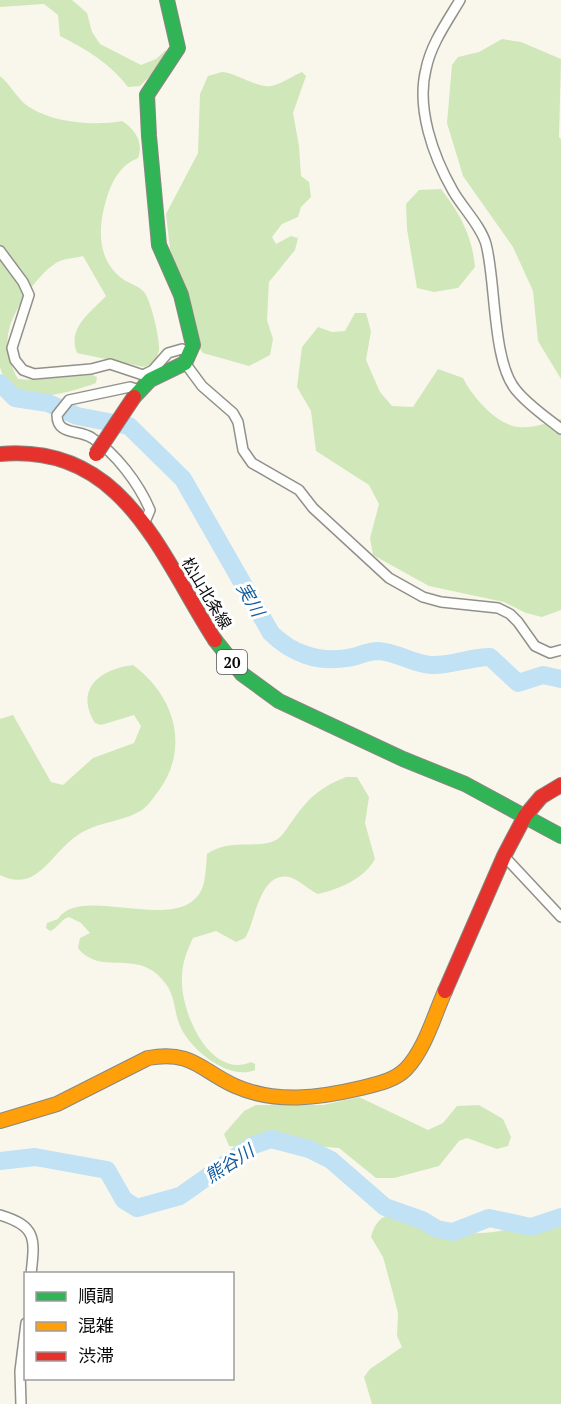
<svg xmlns="http://www.w3.org/2000/svg" width="561" height="1404" font-family="'PT Serif','Noto Sans JP',serif">
<style>
.forest{fill:#d0e7b9}
.lines{fill:none;stroke-linecap:round;stroke-linejoin:round}
.river{stroke:#c1e1f4;stroke-width:18}
.street-casing{stroke:#91908b;stroke-width:12}
.fast-casing{stroke:#888782;stroke-width:16}
.slow-casing{stroke:#888782;stroke-width:16}
.jam-casing{stroke:#888782;stroke-width:16}
.street{stroke:#fefefc;stroke-width:9}
.fast{stroke:#30b455;stroke-width:14}
.slow{stroke:#ff9f0a;stroke-width:14}
.jam{stroke:#e5322d;stroke-width:14}
.jam-bridge-casing{stroke:#888782;stroke-width:16;stroke-linecap:butt}
.jam-bridge{stroke:#e5322d;stroke-width:14}
.labels{text-anchor:middle;dominant-baseline:central;stroke-width:6;stroke-linejoin:round;paint-order:stroke}
.shield{fill:#fff;stroke:#535353;stroke-width:1.5}
.shield-label{font-size:15px;font-weight:bold;fill:#090909}
.street-label{font-size:16px;fill:#090909;stroke:#fff}
.water-label{font-size:18px;font-style:italic;fill:#115a9c;stroke:#fff}
</style>
<rect width="100%" height="100%" fill="#f9f7ec"/>
<g class="forest">
<path d="M0 0H72L87 13 92 32 100 44 141 65 156 59 166 50 168 58 140 86 128 87C111 64 86 49 60 36L58 15 44 4 0 7Z"/>
<path d="M502 39 521 42 561 59 559 137 561 139V379L538 341 533 291 513 247 463 176 447 123 452 65 458 57 479 52Z"/>
<path d="M222 72C237 73 259 89 271 86 282 84 292 76 302 72L306 76 293 113 299 146 301 176 309 182 311 197 301 207 298 217 282 224 272 237 276 244 291 236 298 238 295 250 269 282 267 320 273 339 270 355 249 366 203 353 198 346 170 249 166 214 198 153 200 94 208 76Z"/>
<path d="M0 76C11 85 17 99 29 107 54 123 94 126 122 121 135 129 144 143 138 158 123 164 115 176 109 191 99 220 94 255 120 277 127 283 138 285 144 292 151 300 160 339 159 350 158 354 156 359 154 363L144 367 77 353C67 328 90 313 106 296L83 256C76 258 67 258 60 261 41 269 13 310 9 330 5 345 10 366 18 379L33 380 92 375 97 377 96 383C65 394 12 411 0 367Z"/>
<path d="M441 189C460 214 472 235 475 267L458 288 434 292 417 288 407 229 406 204 419 190Z"/>
<path d="M355 313H366L371 331 366 360 380 392 392 406 413 407 438 369 463 378C472 396 496 425 519 427 531 429 549 422 561 419V610L542 617 526 613 504 602 429 586 373 555 370 538 379 504 369 485 316 451 311 411 297 387 302 347 318 327 332 332 345 331Z"/>
<path d="M133 665C175 696 191 749 157 793 153 798 148 806 142 810 123 822 96 822 78 835 51 852 38 894 0 875V719L13 715 51 782 63 785 93 758 134 743 141 726 134 715 101 725 95 723C74 689 100 669 133 665Z"/>
<path d="M346 777H357L369 797 365 823 375 859C364 879 339 889 318 894 309 890 298 879 289 877 259 871 255 924 245 938L236 942 216 931 193 938C187 951 182 963 182 978 180 1011 210 1080 251 1062L255 1064V1070C230 1081 192 1051 181 1028 174 1014 176 998 166 984 139 946 102 978 78 948L80 938 90 933 81 923 69 917C60 920 58 928 50 931L46 928 47 923 58 919C81 882 185 939 203 886 206 877 206 864 207 854 231 837 263 851 279 838 284 834 289 825 293 820 308 798 321 787 346 777Z"/>
<path d="M359 1097 428 1130 443 1123 457 1106 479 1105 503 1119 511 1137 508 1146 497 1149 467 1138 459 1141 439 1166 394 1178H376L339 1148 261 1142 241 1147 229 1146 224 1134 244 1111 256 1105H323Z"/>
<path d="M561 1213V1404H372L364 1377 370 1369 402 1347 397 1336 398 1313 391 1286 383 1257 371 1237C374 1225 381 1214 395 1214 410 1215 425 1226 439 1229 483 1240 520 1228 561 1213Z"/>
</g>
<g class="lines">
<g class="river">
<path d="M0 383 15 398 48 403 77 416 129 426 183 479 271 633C291 653 318 663 347 658 357 657 367 651 378 651 397 652 413 664 431 665 450 666 471 657 490 657L518 683 543 675 561 679"/>
<path d="M0 1161 35 1157 107 1170 124 1200 137 1208 180 1196 251 1146 271 1139 309 1149 331 1160 385 1207 422 1220 437 1229 453 1232 489 1218 531 1227 561 1217"/>
</g>
<g class="street-casing">
<g id="street">
<path d="M460 0C447 22 431 44 426 69 416 108 433 156 453 191 462 207 481 226 486 244 496 281 492 362 516 390 528 405 546 417 561 429"/>
<path d="M0 251 23 282 29 295 12 348 15 360 23 370 34 374 91 369 110 364 143 375 153 370 168 353 182 349 188 354"/>
<path d="M185 363 202 386 233 413 238 422 243 450 252 463 299 490 313 508 389 578 423 597 441 602 498 608 510 614 518 622 535 646 550 653 561 650"/>
<path d="M139 390 130 387 69 400 57 415C57 436 79 429 92 438 116 453 139 484 150 510L145 522"/>
<path d="M504 856 561 917"/>
<path d="M0 1215C37 1226 35 1239 31 1274"/>
<path d="M21 1404 20 1371 26 1323"/>
</g>
</g>
<g class="fast-casing">
<g id="fast">
<path d="M134 397 150 380 185 363 193 345 181 295 159 245 149 136 147 95 178 48 167 0"/>
<path d="M215 640 242 674 279 701 403 759 465 784 561 836"/>
</g>
</g>
<g class="slow-casing">
<path id="slow" d="M0 1121 57 1104 148 1058C192 1050 200 1070 235 1086 276 1104 319 1098 361 1088 377 1084 394 1081 406 1069 425 1049 434 1016 445 991"/>
</g>
<g class="jam-casing">
<g id="jam">
<path d="M0 454C124 443 160 555 215 640"/>
<path d="M525 816 541 797 561 785"/>
<path d="M445 991 504 856 525 816"/>
</g>
</g>
<use href="#street" class="street"/>
<use href="#fast" class="fast"/>
<use href="#slow" class="slow"/>
<use href="#jam" class="jam"/>
<g class="jam-bridge-casing">
<path id="jam-bridge" d="M96 454 134 397"/>
</g>
<use href="#jam-bridge" class="jam-bridge"/>
</g>
<g class="labels">
<rect class="shield" x="217" y="650" width="30" height="24" rx="4.5"/>
<g class="shield-label">
<text x="232" y="662">20</text>
</g>
<g class="street-label">
<text transform="translate(207 593) rotate(59)">松山北条線</text>
</g>
<g class="water-label">
<text transform="translate(251 599) rotate(60)">実川</text>
<text transform="translate(229 1163) rotate(-33)">熊谷川</text>
</g>
</g>
<rect x="24" y="1272" width="210" height="108" fill="#ffffff" stroke="#9d9d9d" stroke-width="1.5"/>
<rect x="36" y="1292" width="30" height="9" fill="#30b455" stroke="#9d9d9d" stroke-width="1.5"/>
<text x="78" y="1302" font-size="18" fill="#090909">順調</text>
<rect x="36" y="1322" width="30" height="9" fill="#ff9f0a" stroke="#9d9d9d" stroke-width="1.5"/>
<text x="78" y="1332" font-size="18" fill="#090909">混雑</text>
<rect x="36" y="1352" width="30" height="9" fill="#e5322d" stroke="#9d9d9d" stroke-width="1.5"/>
<text x="78" y="1362" font-size="18" fill="#090909">渋滞</text>
</svg>
